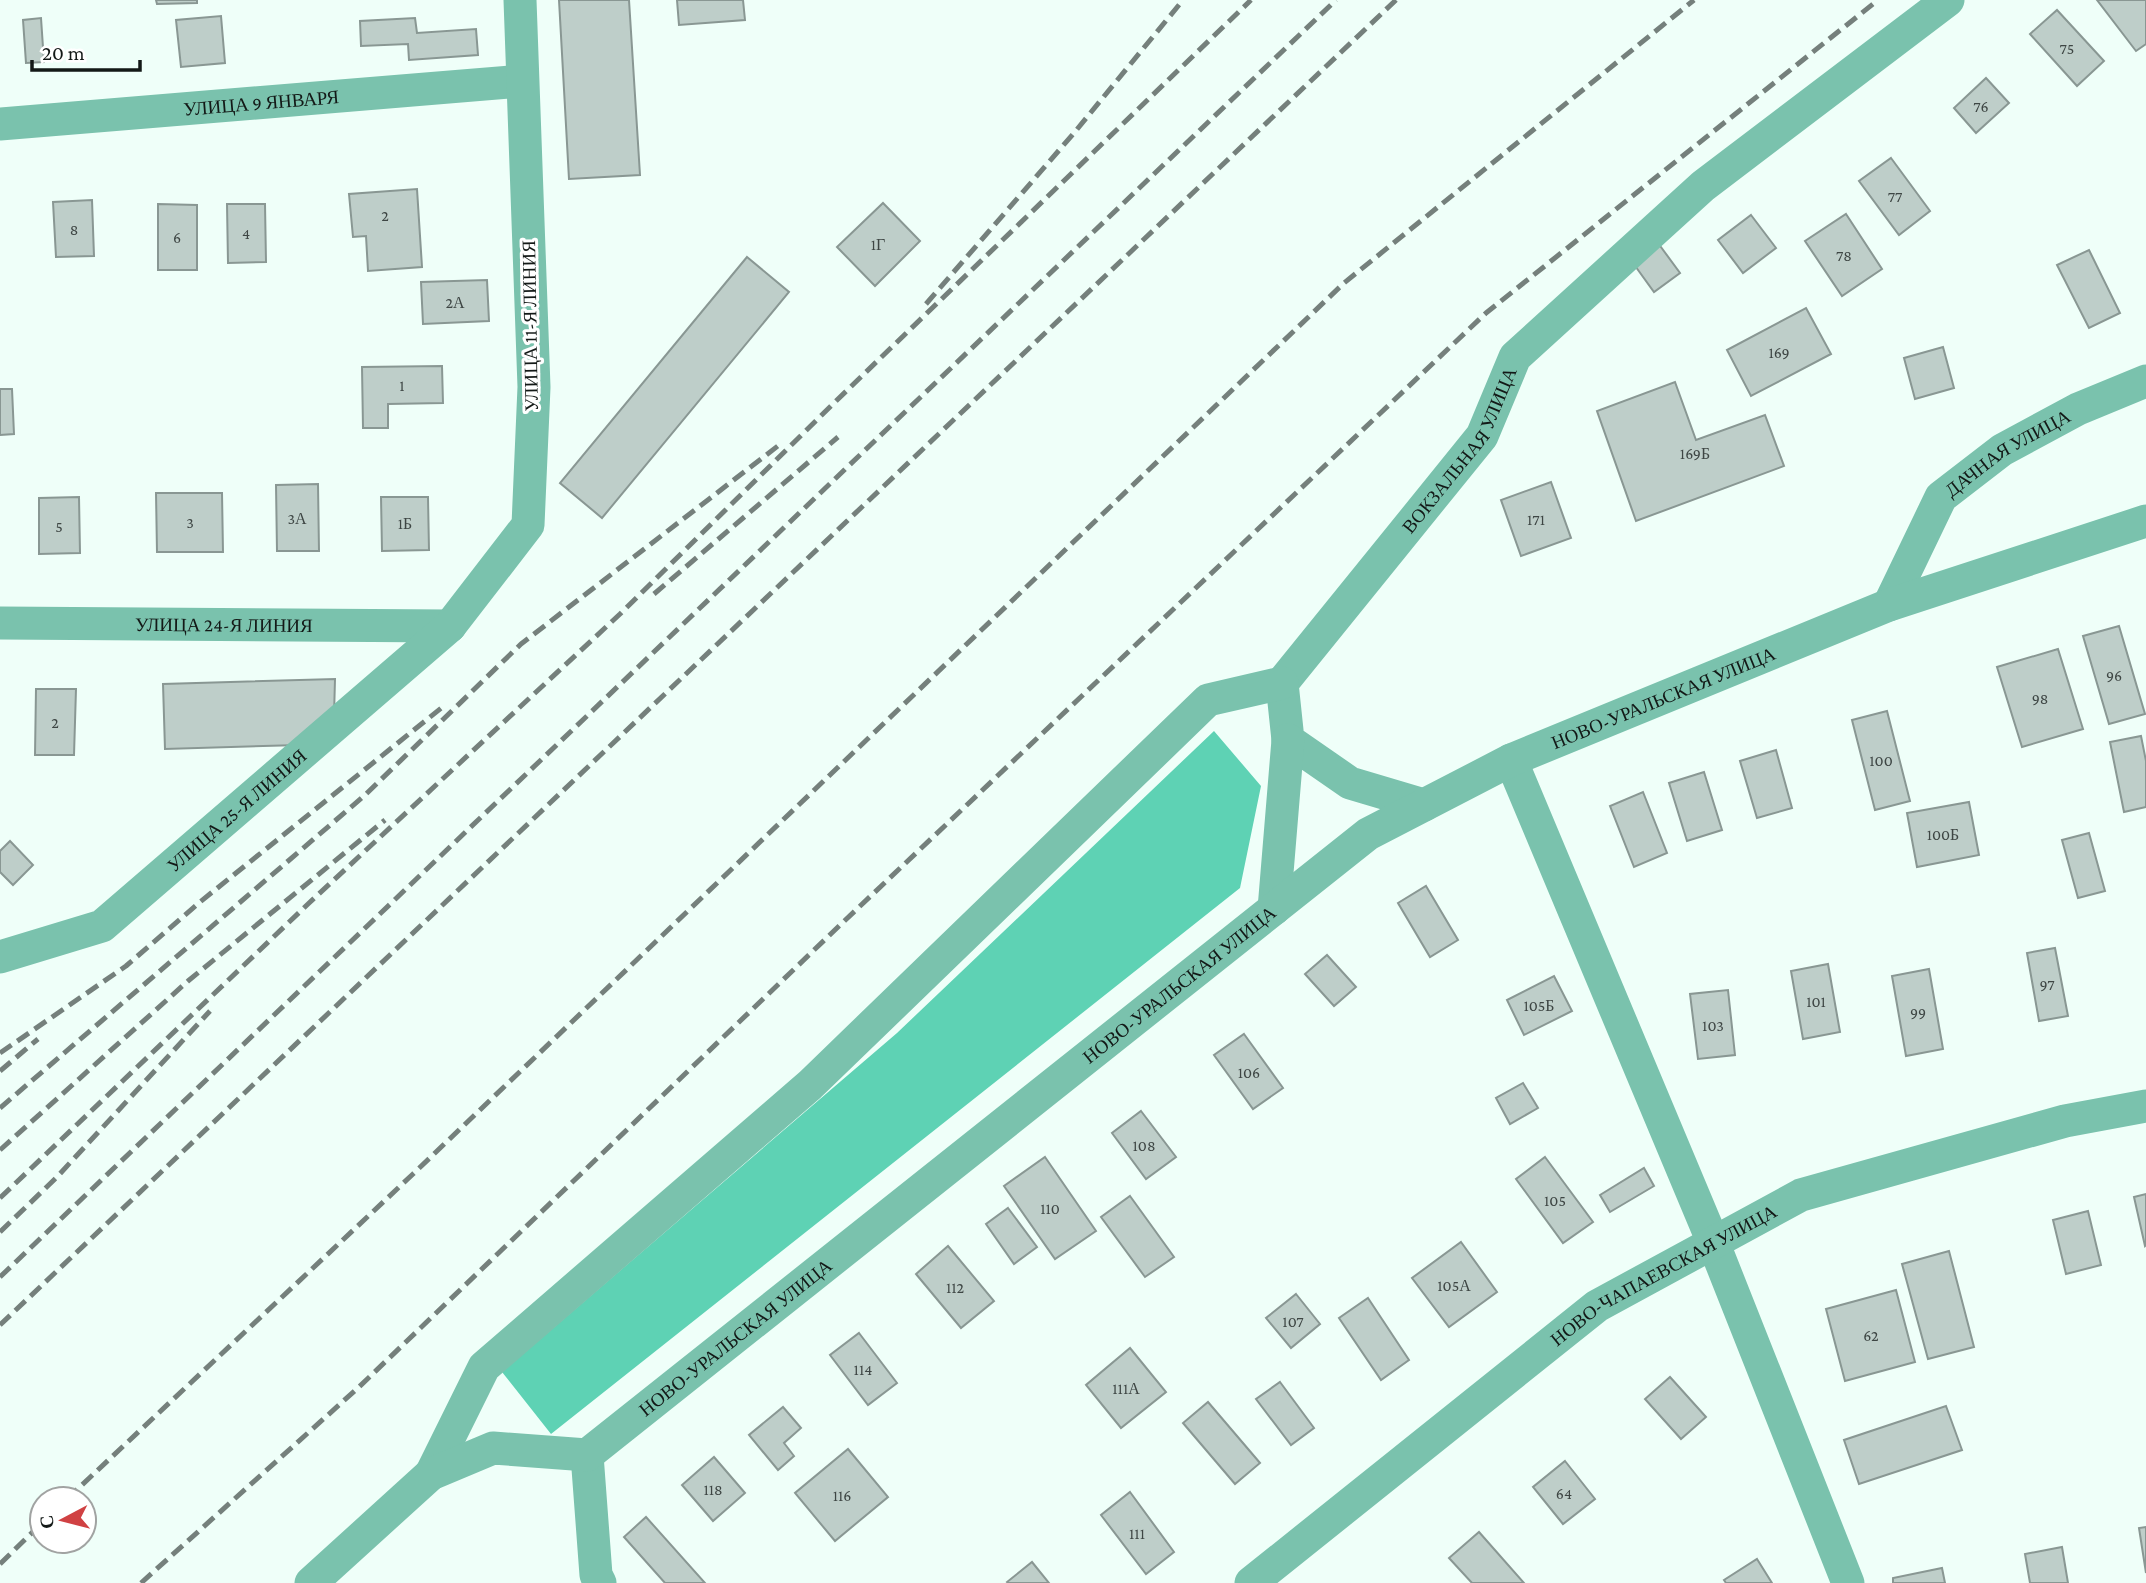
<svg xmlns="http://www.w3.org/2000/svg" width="2146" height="1583" font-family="'Crimson Pro',serif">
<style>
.forest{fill:#5ed2b4}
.building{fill:#becec9;stroke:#899793;stroke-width:2}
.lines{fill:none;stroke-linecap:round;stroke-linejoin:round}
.street{stroke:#7ac2ad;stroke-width:33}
.rail{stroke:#75807c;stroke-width:5;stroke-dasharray:14 7;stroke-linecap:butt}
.labels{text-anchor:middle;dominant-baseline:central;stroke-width:6;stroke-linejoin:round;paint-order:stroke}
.number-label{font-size:16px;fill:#3e4644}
.street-label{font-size:19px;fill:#131917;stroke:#fff}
</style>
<rect width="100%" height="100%" fill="#effff9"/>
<path class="forest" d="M1214 731 1261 786 1240 888 551 1434 502 1372 897 1033Z"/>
<g class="building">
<path d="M156 0H197V3L157 4Z"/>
<path d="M559 0H629L640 175 569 179Z"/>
<path d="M677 0H743L745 20 679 25Z"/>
<path d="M2097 0H2146V44L2136 51Z"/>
<path d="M2057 10 2104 61 2077 86 2030 34Z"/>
<path d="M221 16 225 63 181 67 176 20Z"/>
<path d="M41 18 44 62 26 63 23 20Z"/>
<path d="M415 18 417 33 476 29 478 55 409 60 408 44 361 46 360 21Z"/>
<path d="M1986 78 2009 103 1976 133 1954 108Z"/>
<path d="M1891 158 1930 211 1899 235 1859 181Z"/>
<path d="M417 189 422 267 368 271 366 236 353 237 349 194Z"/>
<path d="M92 200 94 256 56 257 53 202Z"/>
<path d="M883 203 920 241 875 286 837 247Z"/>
<path d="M158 204 197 205V270H158Z"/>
<path d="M227 204H265L266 262 228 263Z"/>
<path d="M1846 214 1882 269 1842 296 1805 241Z"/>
<path d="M1751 215 1776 248 1743 273 1718 240Z"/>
<path d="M1658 243 1680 273 1654 292 1633 263Z"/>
<path d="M2089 250 2120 313 2089 328 2057 265Z"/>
<path d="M747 257 789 292 602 518 560 483Z"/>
<path d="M487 280 489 321 423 324 421 282Z"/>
<path d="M1806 308 1831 354 1751 396 1727 350Z"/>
<path d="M1943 347 1954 388 1915 399 1904 358Z"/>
<path d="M442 366 443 403 388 404V428H363L362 367Z"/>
<path d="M1675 382 1696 440 1765 415 1784 466 1636 521 1597 411Z"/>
<path d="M0 389H12L14 434 0 435Z"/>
<path d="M1551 482 1571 538 1521 556 1501 500Z"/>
<path d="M318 484 319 551H277L276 485Z"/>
<path d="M156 493H222L223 552H157Z"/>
<path d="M79 497 80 553 39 554V498Z"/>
<path d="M381 497H428L429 550 382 551Z"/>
<path d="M2119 626 2145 714 2109 724 2083 636Z"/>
<path d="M2058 649 2083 729 2022 747 1997 667Z"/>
<path d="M335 679 334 716 300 745 165 749 163 684Z"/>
<path d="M36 689H76L74 755H35Z"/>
<path d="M1887 711 1910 801 1875 810 1852 720Z"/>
<path d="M2141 736 2146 761V807L2124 812 2110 742Z"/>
<path d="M1776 750 1792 808 1757 818 1740 761Z"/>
<path d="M1704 772 1722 830 1687 841 1669 783Z"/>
<path d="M1643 792 1667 853 1634 867 1610 806Z"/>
<path d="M1969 802 1979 855 1917 867 1907 813Z"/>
<path d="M2089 833 2105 891 2078 898 2062 840Z"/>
<path d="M10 841 33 865 13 885 0 872V851Z"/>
<path d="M1426 886 1458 940 1430 957 1398 903Z"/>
<path d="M2055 948 2068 1016 2039 1021 2027 953Z"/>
<path d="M1327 955 1356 987 1334 1006 1305 974Z"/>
<path d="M1828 964 1840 1032 1803 1039 1791 971Z"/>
<path d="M1929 969 1943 1049 1906 1056 1892 976Z"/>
<path d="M1554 976 1572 1011 1524 1035 1507 1000Z"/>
<path d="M1728 990 1735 1055 1698 1059 1690 994Z"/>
<path d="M1244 1034 1283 1088 1253 1109 1214 1055Z"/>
<path d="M1523 1083 1538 1108 1510 1124 1496 1098Z"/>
<path d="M1141 1111 1176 1157 1146 1179 1112 1133Z"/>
<path d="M1045 1157 1096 1231 1055 1259 1004 1186Z"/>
<path d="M1545 1157 1593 1222 1563 1243 1516 1179Z"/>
<path d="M1644 1168 1654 1186 1610 1212 1600 1195Z"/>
<path d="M2146 1194V1245L2145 1246 2134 1197Z"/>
<path d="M1130 1196 1174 1257 1145 1277 1101 1217Z"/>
<path d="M1008 1208 1037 1247 1014 1264 986 1224Z"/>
<path d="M2088 1211 2101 1265 2066 1274 2053 1220Z"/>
<path d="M1461 1242 1497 1292 1449 1327 1412 1278Z"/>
<path d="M948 1246 994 1301 961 1328 916 1274Z"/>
<path d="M1949 1251 1974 1347 1928 1359 1902 1264Z"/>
<path d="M1896 1290 1915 1362 1845 1381 1826 1309Z"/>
<path d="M1296 1294 1320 1324 1291 1348 1266 1318Z"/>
<path d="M1368 1298 1409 1360 1381 1380 1339 1318Z"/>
<path d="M859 1333 897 1383 868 1405 830 1355Z"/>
<path d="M1130 1348 1166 1392 1121 1428 1086 1385Z"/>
<path d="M1670 1377 1706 1417 1681 1439 1645 1399Z"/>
<path d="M1280 1382 1314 1428 1291 1445 1256 1399Z"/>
<path d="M1208 1402 1260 1463 1235 1484 1183 1423Z"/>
<path d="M1946 1406 1962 1450 1859 1484 1844 1440Z"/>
<path d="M783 1407 801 1428 784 1443 794 1456 778 1470 749 1435Z"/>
<path d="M848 1449 888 1497 835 1541 795 1493Z"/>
<path d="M714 1457 745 1493 713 1521 682 1485Z"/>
<path d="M1565 1461 1595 1499 1563 1524 1533 1487Z"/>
<path d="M1130 1492 1174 1552 1146 1574 1101 1515Z"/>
<path d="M646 1517 705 1583H665L624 1537Z"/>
<path d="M2146 1527V1573L2139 1528Z"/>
<path d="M1479 1532 1524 1583H1472L1449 1558Z"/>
<path d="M2062 1547 2068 1583H2030L2025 1554Z"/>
<path d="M1757 1559 1772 1583H1726L1724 1580Z"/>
<path d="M1032 1562 1049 1583H1008L1007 1582Z"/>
<path d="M1942 1568 1945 1583H1893V1578Z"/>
</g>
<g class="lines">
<g class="street">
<path id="s1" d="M0 124 522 81"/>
<path id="s2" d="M1889 605 1941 497 2002 450 2078 409 2146 381"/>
<path id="s3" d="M0 623 450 626"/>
<path d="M1511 760 1713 1242 1848 1583"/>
<path id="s4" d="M1424 805 1350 783 1288 740 1282 683 1482 436 1515 357 1703 186 1948 0"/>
<path d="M1274 909 1288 740"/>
<path id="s5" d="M0 957 102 926 450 626 528 525 534 387 520 0"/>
<path d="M587 1455 596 1575 600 1583"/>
<path d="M431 1474 484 1367 810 1085 1208 700 1282 683"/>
<path id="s6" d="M311 1583 431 1474 493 1448 587 1455 1368 834 1511 760 1889 605 2146 521"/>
<path id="s7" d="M1251 1583 1597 1306 1801 1195 2065 1121 2146 1106"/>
</g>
<g class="rail">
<path d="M926 304 1074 133 1183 0"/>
<path d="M654 594 838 437"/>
<path d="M0 1053 126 966 200 902 445 705"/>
<path d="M0 1071 38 1039"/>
<path d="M0 1108 364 796 521 644 783 442"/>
<path d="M0 1150 188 981 385 820"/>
<path d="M0 1198 308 904 620 614 836 401 1251 0"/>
<path d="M0 1232 56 1178 210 1011"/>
<path d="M0 1277 1336 0"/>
<path d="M0 1325 1396 0"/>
<path d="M67 1499 413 1174 1344 283 1694 0"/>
<path d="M0 1564 42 1523"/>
<path d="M141 1583 359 1387 838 927 1486 313 1878 0"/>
</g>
</g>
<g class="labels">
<g class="number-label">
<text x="2067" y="48">75</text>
<text x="1981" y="106">76</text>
<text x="1895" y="196">77</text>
<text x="385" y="215">2</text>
<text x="74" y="229">8</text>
<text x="246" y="233">4</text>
<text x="177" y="237">6</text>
<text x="878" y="244">1Г</text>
<text x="1844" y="255">78</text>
<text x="455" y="302">2А</text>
<text x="1779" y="352">169</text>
<text x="402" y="385">1</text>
<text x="1695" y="453">169Б</text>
<text x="297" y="518">3А</text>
<text x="1536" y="519">171</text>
<text x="190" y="522">3</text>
<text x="405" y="523">1Б</text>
<text x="59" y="526">5</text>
<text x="2114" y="675">96</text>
<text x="2040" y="698">98</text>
<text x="55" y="722">2</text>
<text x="1881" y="760">100</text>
<text x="1943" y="834">100Б</text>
<text x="2047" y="984">97</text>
<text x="1816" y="1001">101</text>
<text x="1539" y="1005">105Б</text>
<text x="1918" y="1012">99</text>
<text x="1713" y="1025">103</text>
<text x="1249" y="1072">106</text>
<text x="1144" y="1145">108</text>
<text x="1555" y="1200">105</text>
<text x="1050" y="1208">110</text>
<text x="1454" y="1285">105А</text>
<text x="955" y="1287">112</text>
<text x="1293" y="1321">107</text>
<text x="1871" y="1335">62</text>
<text x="863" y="1369">114</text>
<text x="1126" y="1388">111А</text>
<text x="713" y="1489">118</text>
<text x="1564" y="1493">64</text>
<text x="842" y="1495">116</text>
<text x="1137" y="1533">111</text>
</g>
<g class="street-label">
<text stroke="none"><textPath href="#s1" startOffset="262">УЛИЦА 9 ЯНВАРЯ</textPath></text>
<text transform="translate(530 326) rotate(-91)">УЛИЦА 11-Я ЛИНИЯ</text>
<text stroke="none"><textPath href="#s4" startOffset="504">ВОКЗАЛЬНАЯ УЛИЦА</textPath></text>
<text stroke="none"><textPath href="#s2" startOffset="200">ДАЧНАЯ УЛИЦА</textPath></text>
<text stroke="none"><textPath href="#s3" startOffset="224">УЛИЦА 24-Я ЛИНИЯ</textPath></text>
<text stroke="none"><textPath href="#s6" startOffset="1647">НОВО-УРАЛЬСКАЯ УЛИЦА</textPath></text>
<text stroke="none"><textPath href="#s5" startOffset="284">УЛИЦА 25-Я ЛИНИЯ</textPath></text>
<text stroke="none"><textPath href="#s6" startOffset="1080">НОВО-УРАЛЬСКАЯ УЛИЦА</textPath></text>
<text stroke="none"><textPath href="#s7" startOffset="516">НОВО-ЧАПАЕВСКАЯ УЛИЦА</textPath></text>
<text stroke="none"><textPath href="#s6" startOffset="513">НОВО-УРАЛЬСКАЯ УЛИЦА</textPath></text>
</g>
</g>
<g transform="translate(63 1520) rotate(263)"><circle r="33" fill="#ffffff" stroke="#a1a3a2" stroke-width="2"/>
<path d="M0-5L12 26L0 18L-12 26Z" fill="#d04143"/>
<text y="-10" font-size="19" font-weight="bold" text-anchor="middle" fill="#131917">С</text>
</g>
<path d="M32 60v10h108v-10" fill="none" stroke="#131917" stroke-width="3.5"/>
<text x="42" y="60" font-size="21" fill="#131917" stroke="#ffffff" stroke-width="5" paint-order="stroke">20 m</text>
</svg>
